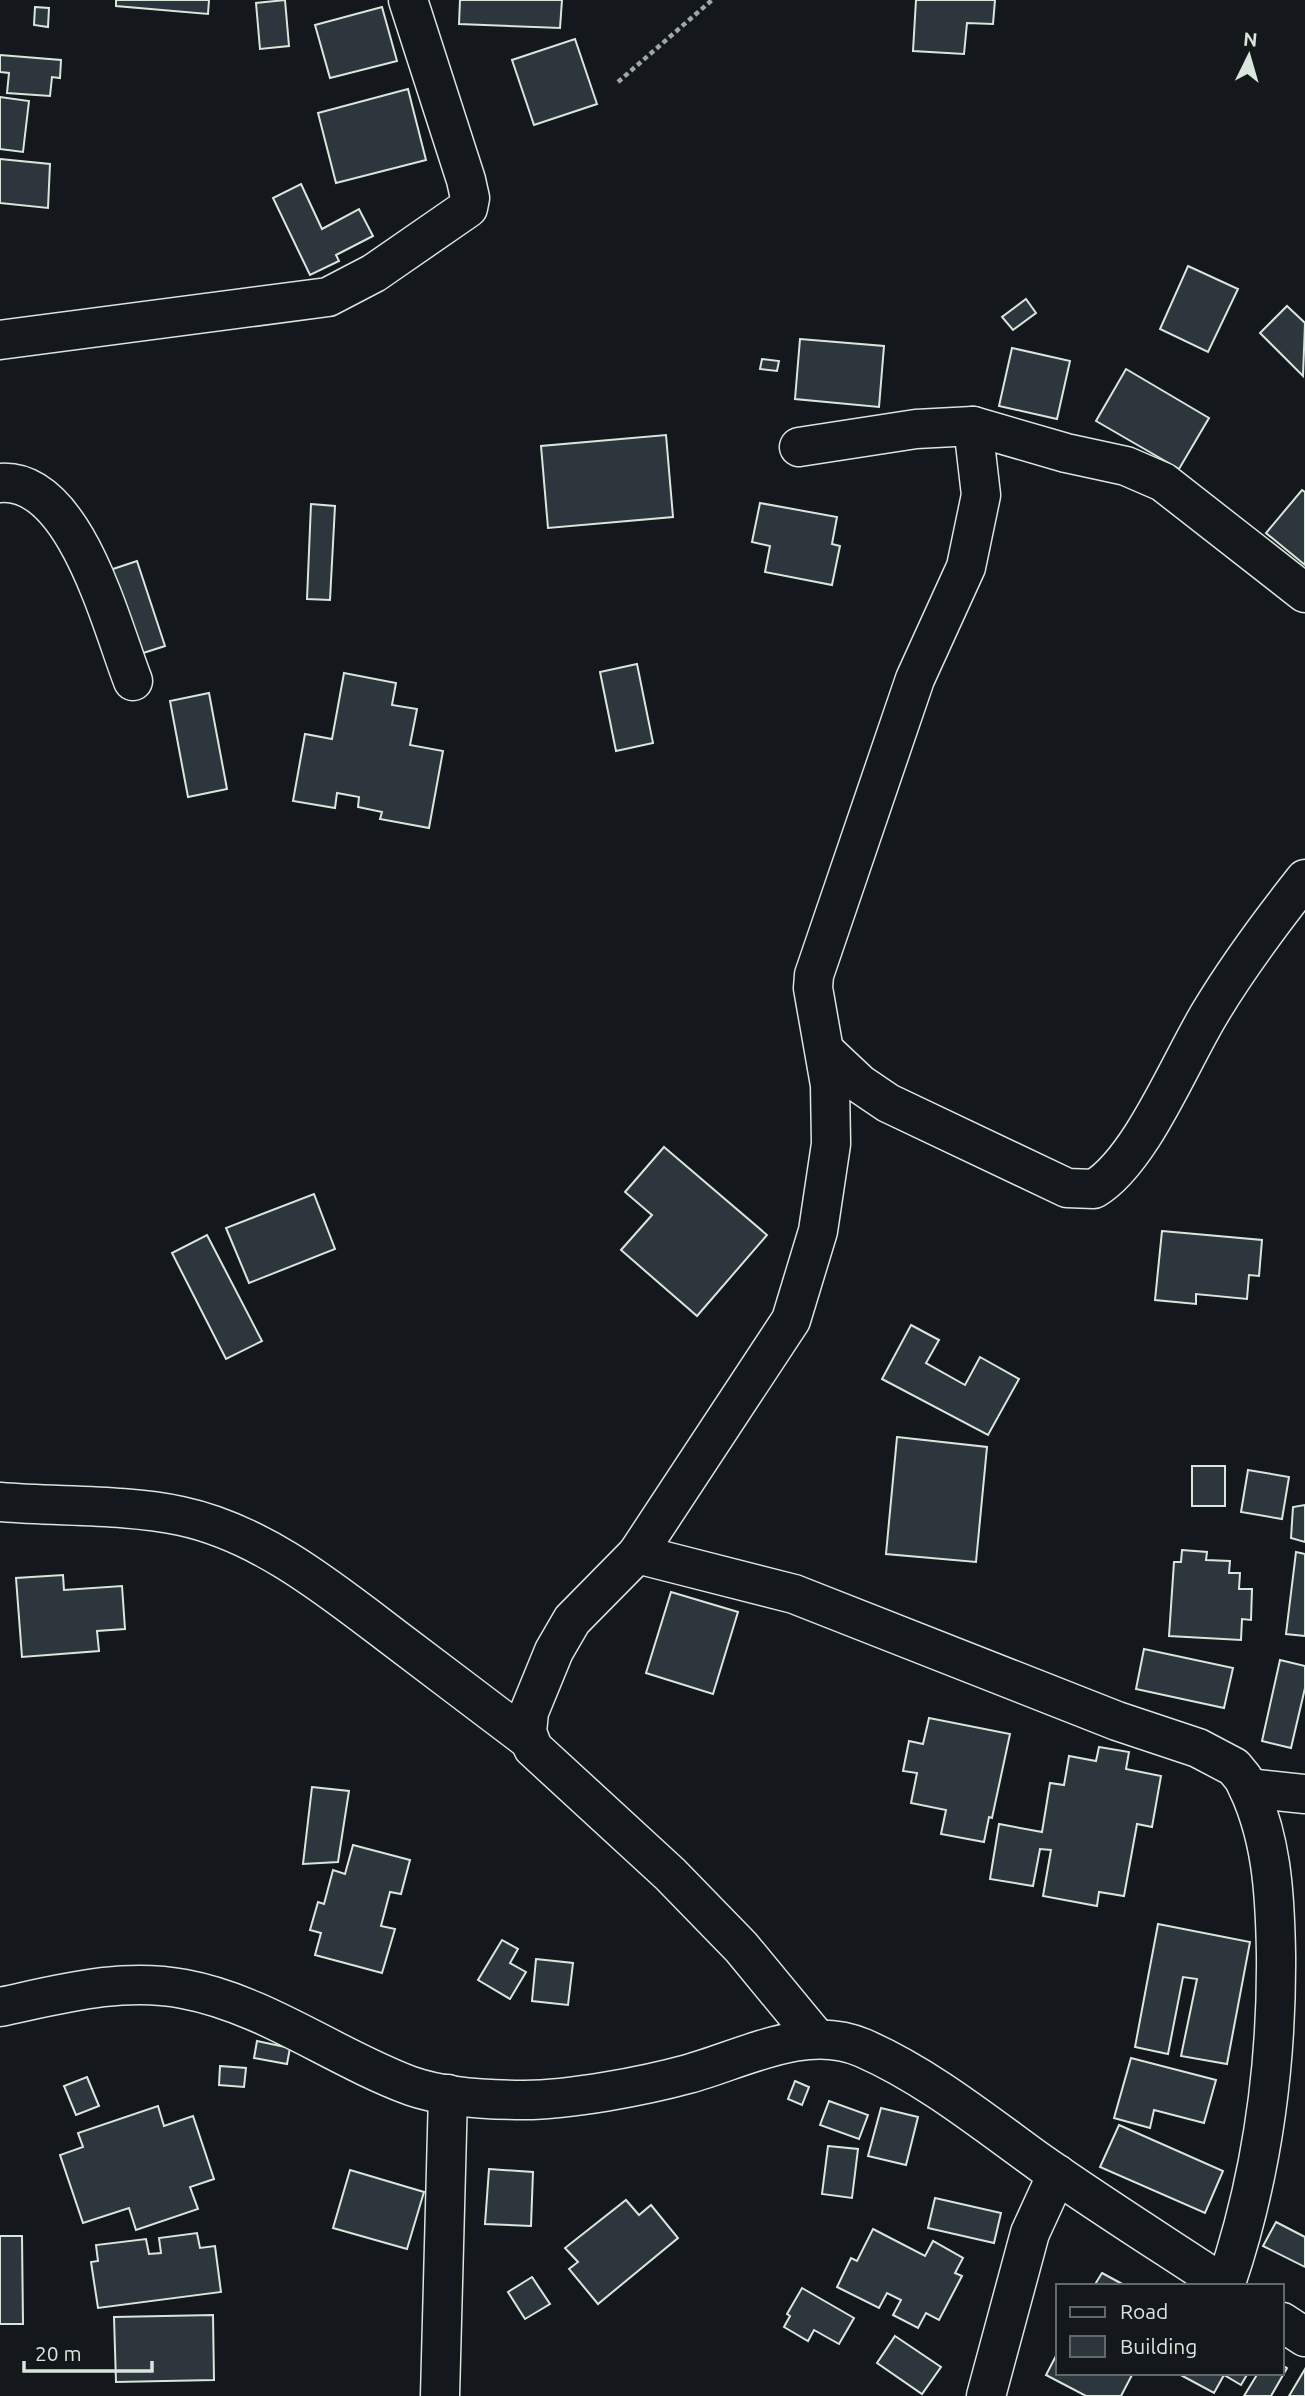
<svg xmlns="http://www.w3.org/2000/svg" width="1305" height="2396" font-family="Ubuntu,sans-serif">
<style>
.building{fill:#2c363c;stroke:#d8e6dc;stroke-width:2}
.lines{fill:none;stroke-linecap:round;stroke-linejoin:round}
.street-casing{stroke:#d8e6dc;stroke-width:41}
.path{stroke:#9da8a2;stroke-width:4.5;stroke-dasharray:5 3.5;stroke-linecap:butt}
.street{stroke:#14181c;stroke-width:38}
</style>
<rect width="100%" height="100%" fill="#14181c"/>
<g class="building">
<path d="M116 0H209L208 14 116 6Z"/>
<path d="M285 0 289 46 260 49 256 3Z"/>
<path d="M460 0H562L560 28 459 24Z"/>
<path d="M916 0H995L993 24 967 23 964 54 913 51Z"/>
<path d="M35 7 49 8 48 27 34 25Z"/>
<path d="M382 7 397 61 330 78 315 25Z"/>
<path d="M575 39 597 104 534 125 512 60Z"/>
<path d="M0 55 61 60 60 78 52 77 50 96 7 93 9 73 0 72Z"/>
<path d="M408 89 426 160 336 183 318 113Z"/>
<path d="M0 97 29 101 23 152 0 149Z"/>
<path d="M0 159 50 164 48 208 0 203Z"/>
<path d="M301 184 322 229 359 209 373 236 336 255 339 261 310 275 273 198Z"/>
<path d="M1188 266 1238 289 1208 352 1160 329Z"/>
<path d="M1026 299 1036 313 1013 330 1002 317Z"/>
<path d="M1287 306 1305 323 1303 376 1260 333Z"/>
<path d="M800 339 884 346 879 407 795 399Z"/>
<path d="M1012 348 1070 361 1057 419 999 406Z"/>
<path d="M762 359 779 361 777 371 760 369Z"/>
<path d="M1126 369 1209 418 1179 469 1096 421Z"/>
<path d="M666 435 673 517 548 528 541 446Z"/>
<path d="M1302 490 1305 492V565L1266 533Z"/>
<path d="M760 503 837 517 832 544 840 546 832 585 765 572 770 546 752 542Z"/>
<path d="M311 504 335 506 330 600 307 599Z"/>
<path d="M137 561 165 646 134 656 107 571Z"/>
<path d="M637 664 653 743 616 751 600 672Z"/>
<path d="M344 673 396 683 392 705 417 709 410 745 443 751 429 828 380 819 382 812 358 807 359 797 337 793 335 808 293 801 305 734 332 739Z"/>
<path d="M209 693 227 789 188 797 170 701Z"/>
<path d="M664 1147 767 1235 697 1316 621 1250 652 1215 625 1192Z"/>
<path d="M314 1194 335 1249 249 1283 226 1228Z"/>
<path d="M1162 1231 1262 1240 1259 1276 1249 1275 1247 1299 1196 1294V1304L1155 1300Z"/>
<path d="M207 1235 262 1341 226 1359 172 1253Z"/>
<path d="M911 1325 939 1340 926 1363 965 1385 980 1357 1019 1379 988 1435 882 1379Z"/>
<path d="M897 1437 987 1447 976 1562 886 1554Z"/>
<rect x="1192" y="1466" width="33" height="40"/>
<path d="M1248 1470 1289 1477 1282 1519 1241 1512Z"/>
<path d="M1305 1505V1542L1291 1538 1293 1507Z"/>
<path d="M1182 1550 1207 1552 1206 1560 1230 1561 1229 1573H1240L1239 1589H1252L1251 1620 1242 1619 1241 1640 1169 1636 1174 1562H1181Z"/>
<path d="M1296 1552 1305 1554V1636L1286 1634Z"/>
<path d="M63 1575 64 1590 122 1586 125 1629 97 1631 99 1651 22 1657 16 1578Z"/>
<path d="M671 1592 738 1612 713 1694 646 1673Z"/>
<path d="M1144 1649 1233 1668 1224 1708 1136 1689Z"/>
<path d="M1280 1660 1305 1666V1688L1291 1748 1262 1741Z"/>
<path d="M929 1718 1010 1734 992 1818 989 1817 984 1842 941 1834 946 1810 911 1803 917 1773 903 1771 909 1741 923 1744Z"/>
<path d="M1099 1747 1129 1752 1126 1769 1161 1776 1152 1827 1137 1824 1124 1896 1099 1892 1097 1906 1043 1896 1051 1850 1040 1849 1033 1886 990 1879 999 1824 1042 1832 1050 1783 1064 1785 1069 1756 1096 1761Z"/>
<path d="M312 1787 349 1791 338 1862 303 1864Z"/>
<path d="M353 1845 410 1860 401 1894 390 1892 381 1926 395 1929 382 1973 315 1955 321 1933 310 1930 318 1902 324 1904 333 1870 345 1874Z"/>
<path d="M1158 1924 1250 1942 1227 2064 1181 2056 1197 1979 1183 1977 1168 2054 1135 2047Z"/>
<path d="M502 1940 518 1949 510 1963 526 1972 510 1999 478 1980Z"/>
<path d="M536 1959 573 1963 568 2005 532 2001Z"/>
<path d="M257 2041 290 2048 287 2064 254 2058Z"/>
<path d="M1131 2058 1216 2080 1204 2123 1154 2110 1150 2128 1114 2118Z"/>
<path d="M220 2066 246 2068 244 2087 219 2085Z"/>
<path d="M87 2077 99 2106 76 2115 64 2086Z"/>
<path d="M795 2081 809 2087 802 2105 788 2099Z"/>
<path d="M829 2101 868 2115 859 2139 820 2125Z"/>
<path d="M158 2106 164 2126 193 2116 214 2179 190 2187 198 2209 136 2230 129 2208 83 2223 60 2155 83 2147 78 2133Z"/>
<path d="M881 2108 918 2117 906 2165 868 2156Z"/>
<path d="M1119 2125 1223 2171 1205 2213 1100 2167Z"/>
<path d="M828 2146 858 2149 852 2198 822 2194Z"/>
<path d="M489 2169 533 2172 531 2226 485 2224Z"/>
<path d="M350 2170 424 2192 407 2249 333 2228Z"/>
<path d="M935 2198 1001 2213 994 2243 928 2228Z"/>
<path d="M626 2200 639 2215 651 2205 678 2238 598 2304 569 2269 578 2262 565 2248Z"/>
<path d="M1276 2222 1305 2237V2267L1263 2246Z"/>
<path d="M873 2229 925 2256 933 2241 963 2258 955 2273 962 2276 939 2320 926 2313 918 2328 893 2315 901 2300 887 2293 879 2308 837 2287 851 2258 857 2261Z"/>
<path d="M197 2233 200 2248 215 2246 221 2292 98 2308 91 2262 98 2261 96 2245 146 2239 149 2254 161 2253 159 2238Z"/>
<path d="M0 2236H22L23 2324H0Z"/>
<path d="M1102 2273 1126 2286H1094Z"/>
<path d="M532 2277 550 2304 525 2319 508 2292Z"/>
<path d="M802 2288 854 2318 839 2344 814 2330 808 2341 784 2327 790 2316 787 2314Z"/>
<path d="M213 2315 214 2380 116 2382 114 2317Z"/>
<path d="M895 2336 941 2367 922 2394 877 2363Z"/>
<path d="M1058 2352V2373H1133L1121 2396H1086L1046 2375Z"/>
<path d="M1282 2365 1287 2368 1271 2396H1244L1258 2373H1282Z"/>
<path d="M1305 2369V2396H1289Z"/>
<path d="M1177 2373H1248L1241 2385 1224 2375 1214 2393Z"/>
</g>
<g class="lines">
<g class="street-casing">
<g id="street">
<path d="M0 340 328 297 374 273 468 208 470 198 466 180 408 0"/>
<path d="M799 447 916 429 973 426 1066 453 1126 466 1163 482 1305 593"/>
<path d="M0 483C75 477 111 625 133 681"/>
<path d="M826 1052 860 1084 888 1103 1067 1188 1094 1189C1141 1161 1180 1062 1210 1013 1238 966 1271 922 1305 879"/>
<path d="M0 1502C58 1507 125 1504 181 1516 261 1533 330 1589 393 1637 438 1671 484 1706 529 1740"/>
<path d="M637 1554 794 1594 1117 1721 1198 1748 1234 1767 1243 1778C1272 1833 1275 1894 1276 1954 1277 2068 1262 2178 1225 2286"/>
<path d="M1248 1788 1305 1794"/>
<path d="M0 2007C61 1994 122 1977 184 1989 265 2004 335 2058 411 2086 446 2098 487 2100 524 2100 570 2100 644 2086 688 2074 743 2059 806 2023 863 2048 927 2076 985 2123 1042 2164 1102 2206 1164 2245 1226 2286"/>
<path d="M817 2039 741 1947 670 1874 533 1748 527 1732 529 1712 554 1651 572 1620 637 1554 791 1320 818 1231 831 1144 830 1085 813 988 814 975 915 679 966 567 981 495 973 426"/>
<path d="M1282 2322 1305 2337"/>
<path d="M440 2396 448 2094"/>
<path d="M986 2396 1030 2233 1057 2174"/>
</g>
</g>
<path class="path" d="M618 82 712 0"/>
<use href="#street" class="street"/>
</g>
<rect x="1056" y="2284" width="228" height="91" fill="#14181c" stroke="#626a69" stroke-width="2"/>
<rect x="1070" y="2307" width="35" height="10" fill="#14181c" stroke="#626a69" stroke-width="2"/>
<text x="1120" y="2319" font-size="21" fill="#d8e6dc">Road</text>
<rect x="1070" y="2336" width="35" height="21" fill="#2c363c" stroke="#626a69" stroke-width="2"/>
<text x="1120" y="2354" font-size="21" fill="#d8e6dc">Building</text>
<g transform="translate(1249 56) rotate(5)" stroke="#14181c" stroke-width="5" paint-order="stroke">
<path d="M0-5L12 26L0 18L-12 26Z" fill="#d8e6dc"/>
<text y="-10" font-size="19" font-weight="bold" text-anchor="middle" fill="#d8e6dc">N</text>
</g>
<path d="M24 2361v10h128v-10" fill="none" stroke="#d8e6dc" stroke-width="3.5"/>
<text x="35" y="2361" font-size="21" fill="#d8e6dc" stroke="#14181c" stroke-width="5" paint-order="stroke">20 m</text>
</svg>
